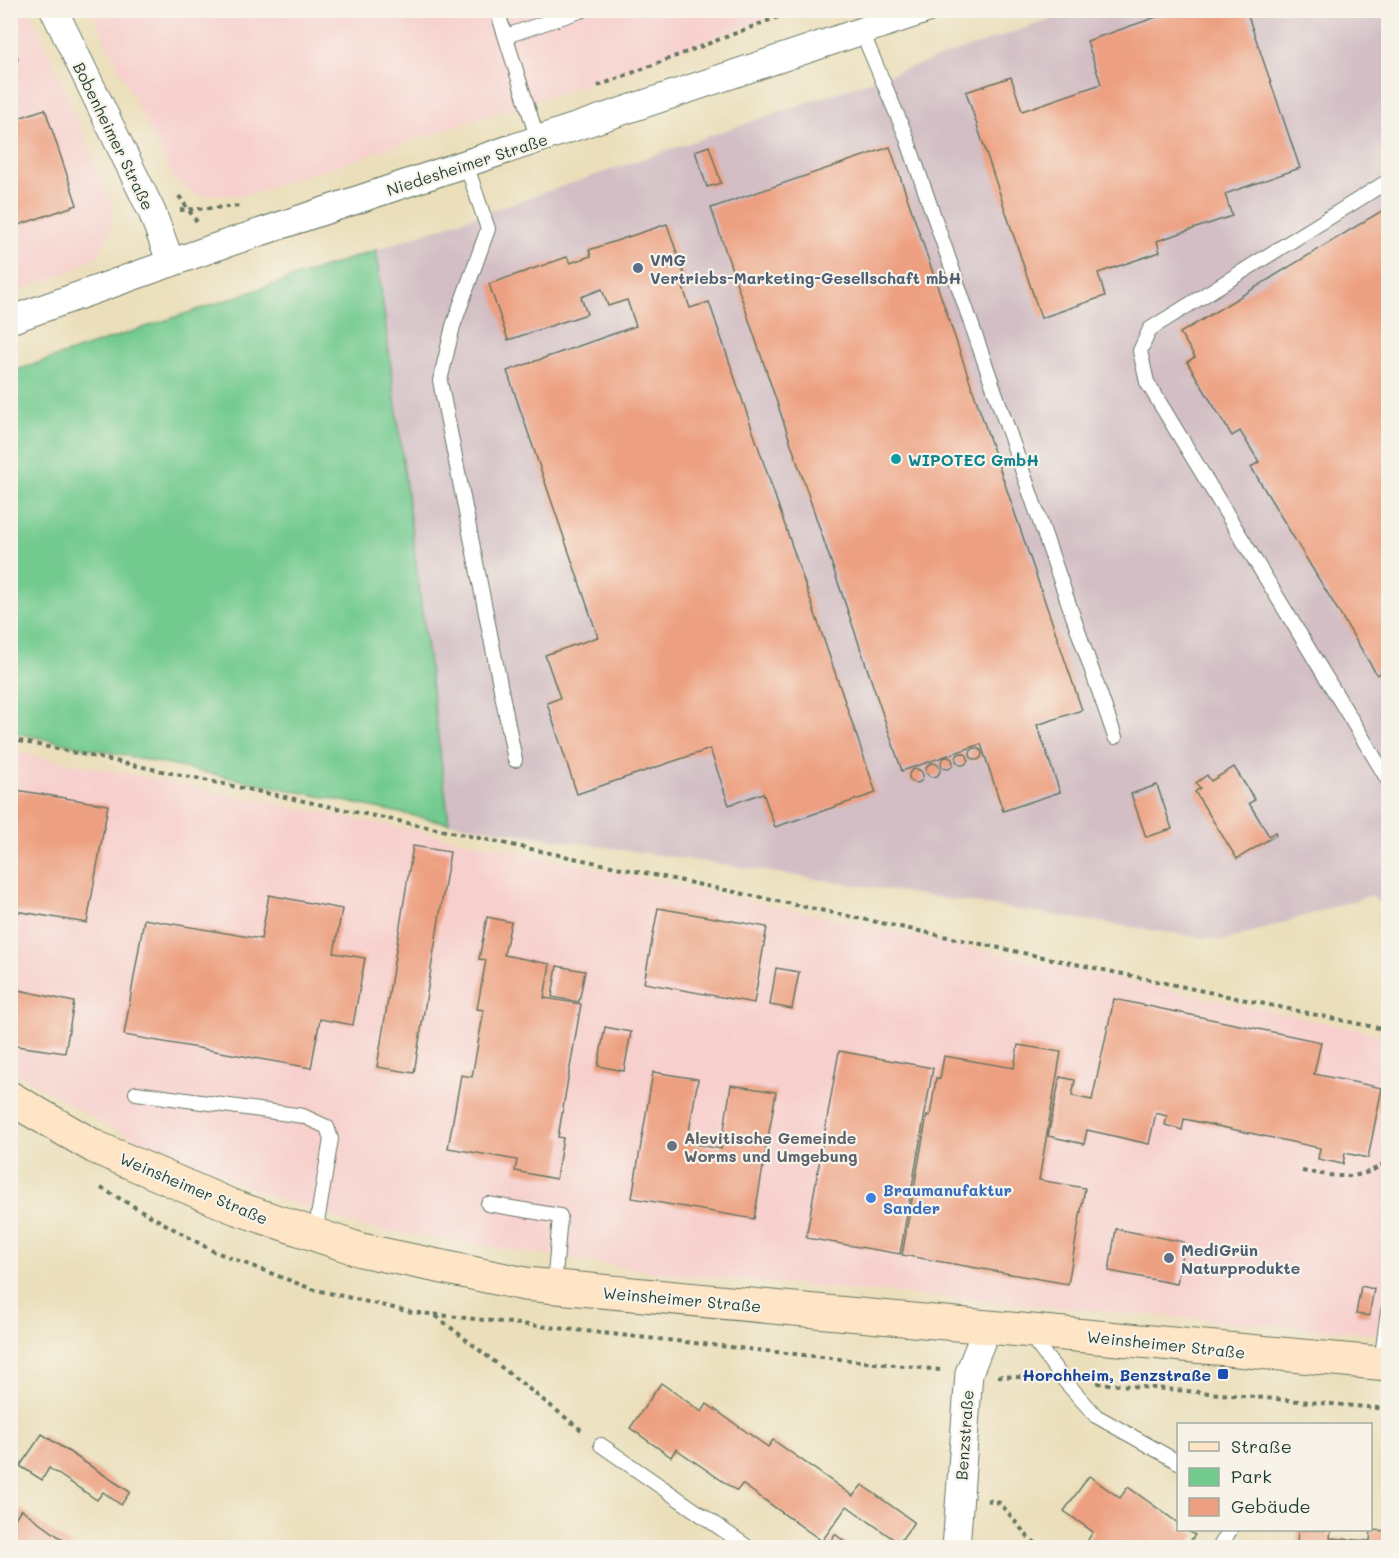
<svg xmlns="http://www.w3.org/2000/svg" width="1399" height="1558" font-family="Mali,sans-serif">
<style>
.built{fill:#f7d0ce}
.industrial{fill:#d2bec4}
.green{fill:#72ca8f;stroke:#488462;stroke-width:1.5}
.building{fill:#eda081}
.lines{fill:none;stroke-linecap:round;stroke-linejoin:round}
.lane-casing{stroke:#667663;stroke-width:16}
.street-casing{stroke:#667663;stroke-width:29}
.secondary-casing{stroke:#667663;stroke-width:35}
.path{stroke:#667663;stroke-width:4;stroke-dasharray:4.5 4.5;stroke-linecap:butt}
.lane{stroke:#fff;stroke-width:14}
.street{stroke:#fff;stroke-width:27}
.secondary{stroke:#fde5c5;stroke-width:33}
.service-dot{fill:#5c6f8a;stroke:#f7f3e8;stroke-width:2}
.culture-dot{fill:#0f9aa8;stroke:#f7f3e8;stroke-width:2}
.worship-dot{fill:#6b7280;stroke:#f7f3e8;stroke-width:2}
.shop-dot{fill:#3f7fe0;stroke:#f7f3e8;stroke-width:2}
.transit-dot{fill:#1a4fb4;stroke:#f7f3e8;stroke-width:2}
.labels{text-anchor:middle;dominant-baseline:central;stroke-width:4.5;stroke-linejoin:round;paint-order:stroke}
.street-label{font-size:16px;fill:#1f3d34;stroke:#f7f3e8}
.service-label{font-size:16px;font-weight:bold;fill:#4e5e75;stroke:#f7f3e8;text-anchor:start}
.culture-label{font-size:16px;font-weight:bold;fill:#0d838f;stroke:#f7f3e8;text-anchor:start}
.worship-label{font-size:16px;font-weight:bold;fill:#5b616d;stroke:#f7f3e8;text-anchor:start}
.shop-label{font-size:16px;font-weight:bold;fill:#366cbe;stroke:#f7f3e8;text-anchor:start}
.transit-label{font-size:16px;font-weight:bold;fill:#164399;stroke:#f7f3e8;text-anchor:end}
</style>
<rect width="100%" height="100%" fill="#f7f3e8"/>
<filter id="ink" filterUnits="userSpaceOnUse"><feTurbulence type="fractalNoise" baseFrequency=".0167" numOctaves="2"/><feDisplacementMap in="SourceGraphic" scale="12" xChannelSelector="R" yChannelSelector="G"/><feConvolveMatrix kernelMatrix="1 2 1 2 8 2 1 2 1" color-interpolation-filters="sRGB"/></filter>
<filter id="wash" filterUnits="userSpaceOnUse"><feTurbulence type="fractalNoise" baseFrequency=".008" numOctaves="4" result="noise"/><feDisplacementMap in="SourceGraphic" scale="24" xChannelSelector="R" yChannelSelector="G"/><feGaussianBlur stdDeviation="1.35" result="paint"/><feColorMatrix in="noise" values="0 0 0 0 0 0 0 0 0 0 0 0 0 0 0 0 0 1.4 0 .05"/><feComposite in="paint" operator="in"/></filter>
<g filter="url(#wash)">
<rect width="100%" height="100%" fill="#ebdfbb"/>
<g class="built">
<path d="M11 11H29L39 30 113 206 109 233 99 254 71 271 11 293Z"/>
<path d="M91 11H787L590 83 245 195H196L173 178Z"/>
<path d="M11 751 452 838 1388 1036V1335L677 1275 360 1227 246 1187 107 1126 11 1070Z"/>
</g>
<path class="industrial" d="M1075 11H1388V913L1372 895 1224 941 449 823 376 250Z"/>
<path class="green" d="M376 250 449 823 11 732V372Z"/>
<g id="blocks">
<g class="building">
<path d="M1177 10H1246L1300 168 1225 194 1232 216 1157 241 1160 252 1098 273 1105 296 1041 318 966 92 1011 77 1022 111 1101 84 1087 41Z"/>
<path d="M10 39 18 59 14 65 17 75 10 78Z"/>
<path d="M45 109 77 205 10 228V121Z"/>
<path d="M709 146 721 183 707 187 695 151Z"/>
<path d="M890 147 1082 710 1037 725 1060 792 1003 811 981 744 902 771 711 208Z"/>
<path d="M1388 207V676L1385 670 1377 675 1251 467 1259 462 1240 431 1232 436 1187 362 1195 357 1180 333Z"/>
<path d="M667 224 686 280 681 282 690 308 709 302 876 793 775 827 763 793 729 805 710 749 577 794 547 703 560 698 545 655 598 637 507 371 636 326 627 300 608 306 602 289 581 297 587 314 508 340 489 284 567 257 570 263 591 256 589 250Z"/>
<circle cx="976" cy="754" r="6"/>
<circle cx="962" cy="759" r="6"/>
<circle cx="947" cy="763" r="6"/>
<circle cx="933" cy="770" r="7"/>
<path d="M1234 767 1255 800 1249 803 1269 836 1275 832 1276 835 1237 859 1195 792 1200 788 1196 783 1207 775 1211 781Z"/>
<circle cx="916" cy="776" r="7"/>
<path d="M1157 785 1172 829 1146 837 1131 794Z"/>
<path d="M10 789 108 805 87 923 10 910Z"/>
<path d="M413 846 450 852 414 1073 377 1067Z"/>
<path d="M269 895 342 909 334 953 365 958 353 1025 320 1019 311 1068 124 1035 144 919 261 939Z"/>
<path d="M658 908 767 927 754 1003 644 983Z"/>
<path d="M487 917 511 922 504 955 550 964 544 998 581 1004 558 1137 563 1138 556 1179 515 1171 517 1160 448 1148 461 1075 472 1077 484 1010 477 1009 486 960 479 959Z"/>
<path d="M557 966 585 971 579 1002 552 997Z"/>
<path d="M776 968 799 972 792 1009 770 1005Z"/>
<path d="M10 988 74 1002 65 1053 10 1045Z"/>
<path d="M1114 999 1321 1042 1314 1074 1382 1088 1368 1158 1345 1153 1343 1164 1318 1159 1320 1148 1184 1119 1182 1130 1165 1125 1167 1116 1156 1113 1149 1144 1087 1130 1084 1144 1048 1136 1060 1077 1075 1080 1072 1096 1092 1100Z"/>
<path d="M605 1027 631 1032 624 1071 598 1066Z"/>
<path d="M1018 1045 1061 1052 1039 1180 1085 1188 1068 1284 902 1255 927 1115 930 1116 936 1078 940 1079 944 1056 1014 1068Z"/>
<path d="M839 1051 933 1068 900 1254 806 1238Z"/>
<path d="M653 1072 698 1079 687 1143 721 1149 731 1085 776 1092 754 1219 632 1198Z"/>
<path d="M1116 1229 1184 1242 1177 1284 1109 1271Z"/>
<path d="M1361 1286 1374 1289 1369 1316 1356 1314Z"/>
<path d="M661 1383 702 1412 707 1404 768 1447 773 1440 853 1496 862 1485 914 1522 899 1543 847 1506 822 1541 742 1484 737 1491 676 1449 671 1457 630 1428Z"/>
<path d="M42 1434 130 1492 121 1505 103 1492 97 1500 49 1468 42 1480 20 1466Z"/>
<path d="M1089 1476 1120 1498 1128 1487 1178 1523 1179 1530H1187L1195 1535 1185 1548H1092L1086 1543 1093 1532 1064 1511Z"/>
<path d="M21 1509 74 1548H10V1518L14 1520Z"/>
<path d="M1298 1530H1331L1330 1538 1370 1541 1371 1530 1388 1531V1548H1303V1544H1297Z"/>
<path d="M835 1534 845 1542 853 1548H826Z"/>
</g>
</g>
</g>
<g filter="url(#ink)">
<use href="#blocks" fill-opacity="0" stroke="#667663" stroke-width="1.5"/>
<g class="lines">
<g class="lane-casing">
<g id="lane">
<path d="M497 10 538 140"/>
<path d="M862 32 906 136 1115 737"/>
<path d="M506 36 583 10"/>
<path d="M466 164 488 229 453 326 440 381 515 760"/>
<path d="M1388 181 1150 329 1140 351 1147 382 1388 780"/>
<path d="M136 1093 303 1116 327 1127 331 1139 315 1234"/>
<path d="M488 1204 560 1216 554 1287"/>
<path d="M1029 1334 1064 1380 1096 1416 1178 1462"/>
<path d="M1381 1363 1388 1311"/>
<path d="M601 1445 749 1548"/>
<path d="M1219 1548 1230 1530"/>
</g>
</g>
<g class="street-casing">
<g id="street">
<path d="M54 10 152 212 171 263"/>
<path d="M10 320 213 248 925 10"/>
<path d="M956 1548 969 1373 988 1325"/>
</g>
</g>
<g class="secondary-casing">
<path id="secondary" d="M10 1098 95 1147 234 1207 361 1250 525 1284 1388 1364"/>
</g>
<g class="path">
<path d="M598 86 796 10"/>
<path d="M179 196 197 222"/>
<path d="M180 210 241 206"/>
<path d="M10 739 1388 1030"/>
<path d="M1302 1171C1338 1176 1357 1183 1388 1161"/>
<path d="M101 1188 213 1251 312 1289 411 1312 940 1370"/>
<path d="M436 1316 584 1432"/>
<path d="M998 1376 1036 1378"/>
<path d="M1097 1383 1388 1409"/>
<path d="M987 1500 1000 1503 1028 1537 1042 1548"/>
</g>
<use href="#lane" class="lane"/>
<use href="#street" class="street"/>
<use href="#secondary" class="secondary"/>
</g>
</g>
<g class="service-dot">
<circle cx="638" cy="268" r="6"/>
<circle cx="1169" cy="1258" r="6"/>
</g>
<circle class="culture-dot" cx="896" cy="459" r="6"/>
<circle class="worship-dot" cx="672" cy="1146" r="6"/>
<circle class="shop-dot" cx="871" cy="1198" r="6"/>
<rect class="transit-dot" x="1217" y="1368" width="12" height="12" rx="3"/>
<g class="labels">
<g class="street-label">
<text transform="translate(114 136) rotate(64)">Bobenheimer Straße</text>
<text transform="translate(467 164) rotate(-18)">Niedesheimer Straße</text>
<text transform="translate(194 1188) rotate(23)">Weinsheimer Straße</text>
<text transform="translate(682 1299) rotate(5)">Weinsheimer Straße</text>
<text transform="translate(1166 1344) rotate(6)">Weinsheimer Straße</text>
<text transform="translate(964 1435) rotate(-86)">Benzstraße</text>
</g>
<g class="service-label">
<text x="650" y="259">VMG<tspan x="650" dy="18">Vertriebs-Marketing-Gesellschaft mbH</tspan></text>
<text x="1181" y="1249">MediGrün<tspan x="1181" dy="18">Naturprodukte</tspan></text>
</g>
<g class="culture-label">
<text x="908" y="459">WIPOTEC GmbH</text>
</g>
<g class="worship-label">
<text x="684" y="1137">Alevitische Gemeinde<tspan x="684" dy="18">Worms und Umgebung</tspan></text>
</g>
<g class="shop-label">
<text x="883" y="1189">Braumanufaktur<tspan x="883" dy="18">Sander</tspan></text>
</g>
<g class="transit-label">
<text x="1211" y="1374">Horchheim, Benzstraße</text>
</g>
</g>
<rect width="1399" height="1558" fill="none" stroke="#f7f3e8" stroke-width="36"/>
<rect x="1177" y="1423" width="195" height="108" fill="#f7f3e8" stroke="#a1aaa0" stroke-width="1.5"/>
<rect x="1189" y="1442" width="30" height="9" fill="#fde5c5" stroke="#a1aaa0" stroke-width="1.5"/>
<text x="1231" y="1453" font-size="18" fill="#1f3d34">Straße</text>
<rect x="1189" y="1468" width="30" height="18" fill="#72ca8f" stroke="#a1aaa0" stroke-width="1.5"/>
<text x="1231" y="1483" font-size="18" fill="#1f3d34">Park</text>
<rect x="1189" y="1498" width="30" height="18" fill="#eda081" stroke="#a1aaa0" stroke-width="1.5"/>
<text x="1231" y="1513" font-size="18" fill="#1f3d34">Gebäude</text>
</svg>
